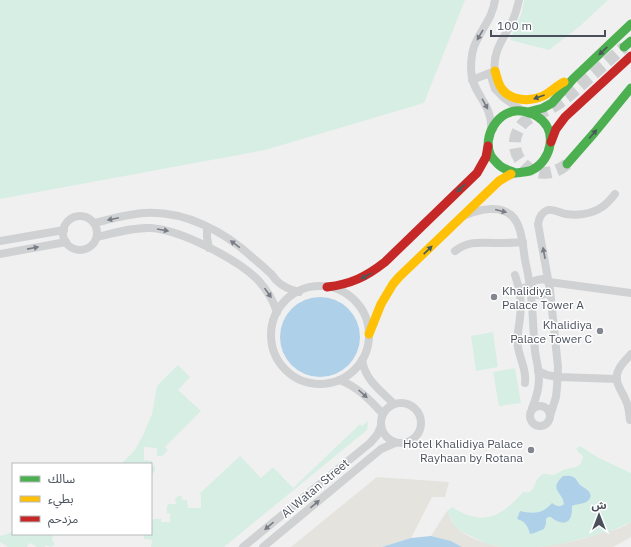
<svg xmlns="http://www.w3.org/2000/svg" width="631" height="547" font-family="'IBM Plex Sans','Noto Sans Arabic',sans-serif">
<style>
.green{fill:#d7eee4}
.sand{fill:#e4e3dd}
.water{fill:#aed0e9}
.lines{fill:none;stroke-linecap:round;stroke-linejoin:round}
.secondary-tunnel{stroke:#cfd0d2;stroke-width:12;stroke-dasharray:12 6;stroke-linecap:butt}
.street{stroke:#cfd1d3;stroke-width:8}
.fast{stroke:#4caf50;stroke-width:9}
.slow{stroke:#ffc107;stroke-width:9}
.jam{stroke:#c62828;stroke-width:9}
.oneway{fill:#787c85}
.oneway2{fill:#49595a}
.poi-dot{fill:#84878f;stroke:#fff;stroke-width:1.5}
.labels{text-anchor:middle;dominant-baseline:central;stroke-width:3;stroke-linejoin:round;paint-order:stroke}
.poi-label{font-size:12px;fill:#494f5b;stroke:#fff;text-anchor:end}
.street-label{font-size:12px;fill:#494f5b;stroke:#fff}
</style>
<rect width="100%" height="100%" fill="#f1f0f0"/>
<g class="green">
<path d="M0 0H465L424 103 265 150 0 199Z"/>
<path d="M524 0H608L580 26 549 50 510 40 522 12Z"/>
<path d="M493 332 498 367 476 371 471 336Z"/>
<path d="M178 365 190 377 178 390 201 411 165 447 168 450 162 456H157V448L144 447V460L152 461V466H155V471L152 474 151 464H121L135 450 144 433 152 414 157 386Z"/>
<path d="M515 368 521 403 499 406 493 372Z"/>
<path d="M368 421 367 430 224 547H151L152 540 144 539V534H142H151V522L154 519H161V522H170V513L167 514V506L169 504H176L175 499 178 496H182V500H187L188 508H201V495L199 494 240 456 261 478 273 467 293 488 360 424 362 426Z"/>
<path d="M580 446 597 457 631 473V522L609 532 552 546 538 547H502L488 544 464 533 456 528 447 511 452 507C483 527 501 517 523 492 538 495 532 477 544 474 547 473 551 475 554 475 558 473 562 470 566 469 575 467 581 468 583 457L581 454H580L576 449Z"/>
<path d="M13 532V534H48L53 536 52 541 54 542V545L51 547 46 545 45 547H36V546L29 543 27 547H8L0 542V536Z"/>
</g>
<g class="sand">
<path d="M377 477 449 482 445 497H432L411 538 382 547H291Z"/>
<path d="M447 511C450 516 452 523 456 527 464 537 490 545 502 547H462L451 541 431 536Z"/>
<path d="M631 522V537L613 547H538C557 545 577 541 596 535 608 532 621 529 631 522Z"/>
</g>
<g class="water">
<circle cx="320" cy="337" r="40"/>
<path d="M563 476C566 476 570 475 573 477 576 478 577 481 579 484 583 488 593 491 590 498 587 505 578 503 572 506 572 509 572 513 571 516 568 527 556 522 551 517H548L546 519V524L544 529 534 533 530 534C528 526 525 521 517 519L520 511C533 514 543 514 552 503 556 506 560 508 564 504 563 492 548 490 563 476Z"/>
<path d="M431 536 451 541 462 547H382L411 538Z"/>
</g>
<g class="lines">
<path class="secondary-tunnel" d="M567 164C538 189 501 156 520 127 527 116 541 114 551 108 562 102 571 94 580 86 595 73 609 60 624 47"/>
<g class="street">
<path d="M490 73 495 89 504 98 523 111"/>
<path d="M472 80 495 71C492 53 503 39 511 24 515 16 517 9 519 0"/>
<path d="M491 129C493 104 471 93 471 69 471 61 472 49 476 42 483 27 493 16 495 0"/>
<path d="M466 215C480 209 500 205 512 216 522 225 523 247 525 260 527 269 529 278 530 287 533 308 533 330 535 351 536 360 539 369 539 378 539 389 536 399 532 408"/>
<circle cx="80" cy="233" r="17"/>
<path d="M94 223C111 219 128 214 145 213 185 211 224 231 253 258 258 262 264 267 269 272 272 274 274 278 277 281 283 287 291 290 299 292"/>
<path d="M207 227V237L209 248"/>
<path d="M97 237C115 233 133 227 151 228 181 230 237 259 258 280 267 290 273 299 277 312"/>
<path d="M0 241 64 230"/>
<path d="M455 251C469 240 481 243 497 243 506 243 514 243 523 242"/>
<path d="M0 254 66 242"/>
<path d="M515 275C520 289 522 304 520 318 519 328 516 337 518 347 520 360 527 370 525 383"/>
<circle cx="320" cy="335" r="49"/>
<path d="M519 289 530 286 534 281 537 280 543 279 549 282 631 293"/>
<path d="M531 292C538 297 544 296 550 290"/>
<path d="M362 360C365 380 381 391 394 404"/>
<path d="M538 371 547 375 558 377 617 379"/>
<path d="M339 380C357 386 370 400 383 414"/>
<circle cx="401" cy="423" r="20"/>
<circle cx="540" cy="416" r="10"/>
<path d="M550 416 556 397 557 387 558 367 550 290 538 224C539 218 541 212 548 210 554 209 560 213 566 214 577 216 592 214 602 207 607 204 611 199 615 194"/>
<path d="M630 420C629 413 629 407 626 401 622 390 612 381 619 369 622 363 627 359 631 354"/>
<path d="M243 547 370 443 377 435 381 426"/>
<path d="M263 547 381 449 395 443"/>
</g>
<g class="fast">
<path d="M624 47 631 41"/>
<path d="M528 112 543 108 552 103 573 79 631 24"/>
<path d="M567 164 595 132 631 88"/>
<path d="M511 174C518 172 525 173 532 170 552 160 558 130 538 117 535 115 533 114 529 113 527 112 523 111 521 111 499 108 481 137 491 156 493 159 497 163 499 165 503 169 511 171 516 173"/>
</g>
<g class="slow">
<path d="M495 71C497 77 498 84 502 89 511 101 530 102 543 96 551 92 556 86 564 82"/>
<path d="M369 334 381 304 393 284 399 277 499 181 511 174"/>
</g>
<g class="jam">
<path d="M551 142 556 129 565 117 631 56"/>
<path d="M327 287C351 284 366 277 385 262L477 173 486 157 488 146"/>
</g>
</g>
<defs><path id="oneway-solid" d="M-6-.8H1V-3.2L6.5 0L1 3.2V.8H-6Z"/></defs>
<g class="oneway">
<use href="#oneway-solid" transform="translate(480 35) rotate(120)"/>
<use href="#oneway-solid" transform="translate(485 104) rotate(61)"/>
<use href="#oneway-solid" transform="translate(501 211) rotate(14)"/>
<use href="#oneway-solid" transform="translate(113 219) rotate(168)"/>
<use href="#oneway-solid" transform="translate(163 230) rotate(10)"/>
<use href="#oneway-solid" transform="translate(235 244) rotate(-144)"/>
<use href="#oneway-solid" transform="translate(33 248) rotate(-11)"/>
<use href="#oneway-solid" transform="translate(544 253) rotate(-101)"/>
<use href="#oneway-solid" transform="translate(268 293) rotate(55)"/>
<use href="#oneway-solid" transform="translate(363 394) rotate(42)"/>
<use href="#oneway-solid" transform="translate(315 504) rotate(-40)"/>
<use href="#oneway-solid" transform="translate(269 526) rotate(140)"/>
</g>
<g class="oneway2">
<use href="#oneway-solid" transform="translate(603 51) rotate(136)"/>
<use href="#oneway-solid" transform="translate(539 97) rotate(160)"/>
<use href="#oneway-solid" transform="translate(593 134) rotate(-49)"/>
<use href="#oneway-solid" transform="translate(461 188) rotate(137)"/>
<use href="#oneway-solid" transform="translate(428 250) rotate(-44)"/>
<use href="#oneway-solid" transform="translate(366 276) rotate(151)"/>
</g>
<g class="poi-dot">
<circle cx="494" cy="297" r="4"/>
<circle cx="600" cy="331" r="4"/>
<circle cx="531" cy="450" r="4"/>
</g>
<g class="labels">
<g class="poi-label">
<text x="502" y="290" text-anchor="start">Khalidiya<tspan x="502" dy="14">Palace Tower A</tspan></text>
<text x="592" y="324">Khalidiya<tspan x="592" dy="14">Palace Tower C</tspan></text>
<text x="523" y="443">Hotel Khalidiya Palace<tspan x="523" dy="14">Rayhaan by Rotana</tspan></text>
</g>
<g class="street-label">
<text transform="translate(315 488) rotate(-40)">Al Watan Street</text>
</g>
</g>
<rect x="12" y="463" width="140" height="72" fill="#ffffff" stroke="#b6b9bd"/>
<rect x="20" y="476" width="20" height="6" fill="#4caf50" stroke="#b6b9bd"/>
<text x="48" y="483" font-size="12" fill="#494f5b">سالك</text>
<rect x="20" y="496" width="20" height="6" fill="#ffc107" stroke="#b6b9bd"/>
<text x="48" y="503" font-size="12" fill="#494f5b">بطيء</text>
<rect x="20" y="516" width="20" height="6" fill="#c62828" stroke="#b6b9bd"/>
<text x="48" y="523" font-size="12" fill="#494f5b">مزدحم</text>
<g transform="translate(599 515)" stroke="#ffffff" stroke-width="3" paint-order="stroke">
<path d="M0-3L7 15L0 10L-7 15Z" fill="#494f5b"/>
<text y="-6" font-size="11" font-weight="bold" text-anchor="middle" fill="#494f5b">ش</text>
</g>
<path d="M491 30v6h114v-6" fill="none" stroke="#494f5b" stroke-width="2"/>
<text x="497" y="30" font-size="12" fill="#494f5b" stroke="#ffffff" stroke-width="3" paint-order="stroke">100 m</text>
</svg>
